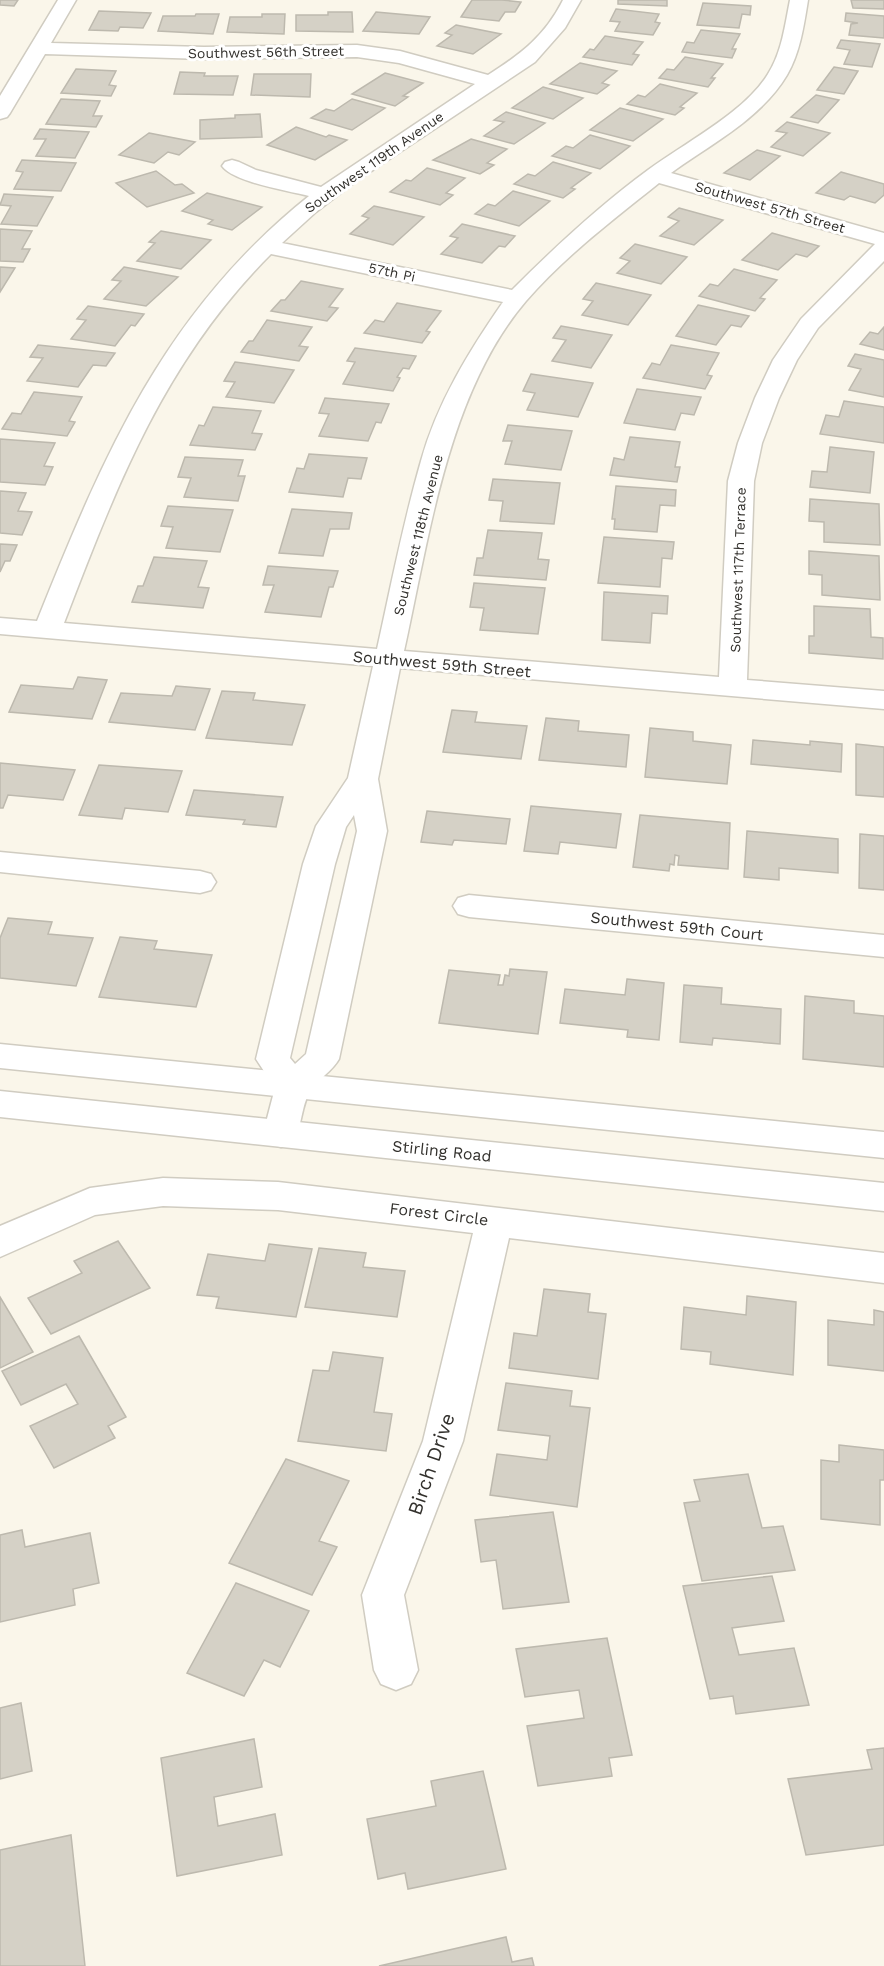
<svg xmlns="http://www.w3.org/2000/svg" width="884" height="1966" font-family="'Work Sans',sans-serif">
<style>
.building{fill:#d5d1c6;stroke:#bdb9ae;stroke-width:1.5}
.lines{fill:none;stroke-linecap:round;stroke-linejoin:round}
.minor-casing{stroke:#d0ccc1;stroke-width:3}
.primary-casing{stroke:#d0ccc1;stroke-width:3}
.minor{fill:#fff;fill-rule:evenodd}
.primary{fill:#fff;fill-rule:evenodd}
.labels{text-anchor:middle;dominant-baseline:central;stroke-width:6;stroke-linejoin:round;paint-order:stroke}
.far-street-label{font-size:14px;fill:#32302c;stroke:#fff}
.street-label{font-size:16px;fill:#32302c;stroke:#fff}
.near-street-label{font-size:20px;fill:#32302c;stroke:#fff}
</style>
<rect width="100%" height="100%" fill="#faf6ea"/>
<g class="building">
<path d="M0 0H18L14 6 0 5Z"/>
<path d="M472 0H502L521 2 515 12H505L499 21 461 17Z"/>
<path d="M618 0H667V6L618 4Z"/>
<path d="M851 0H884V9L853 8Z"/>
<path d="M703 3 751 6 750 15 742 14 739 28 697 25Z"/>
<path d="M616 9 659 14 655 22 660 23 653 35 615 31 620 22 610 21Z"/>
<path d="M99 11 151 13 143 28 120 27 118 31 89 30Z"/>
<path d="M328 12H352L353 32 296 31V15H328Z"/>
<path d="M376 12 430 17 419 34 363 31Z"/>
<path d="M846 13 884 16V38L849 35 851 24 858 23 845 21Z"/>
<path d="M196 14H219L213 34 158 31 163 16H195Z"/>
<path d="M262 14H285L284 34 227 32 230 17H262Z"/>
<path d="M456 25 501 34 473 54 437 46 452 35 445 33Z"/>
<path d="M701 30 740 34 732 49H736L732 58 682 52 687 42 694 43Z"/>
<path d="M605 36 643 42 633 54 639 55 632 65 583 57 590 49 594 50Z"/>
<path d="M841 40 880 44 872 67 844 64 850 50 837 48Z"/>
<path d="M685 57 723 64 711 78H715L708 87 659 78 667 69 674 70Z"/>
<path d="M580 63 617 71 602 83 609 85 597 94 550 84Z"/>
<path d="M834 67 858 71 844 94 817 90Z"/>
<path d="M76 69 116 71 109 85 116 86 111 96 61 93Z"/>
<path d="M180 72 205 73 204 76H238L233 95 174 94Z"/>
<path d="M385 73 423 83 403 96 408 97 395 106 352 94Z"/>
<path d="M254 74H311L310 97 251 95Z"/>
<path d="M660 84 697 93 680 107 684 108 675 115 627 104 638 95 645 97Z"/>
<path d="M543 87 583 98 553 119 512 108Z"/>
<path d="M816 95 839 100 818 123 791 117Z"/>
<path d="M61 99 100 101 93 116H102L96 127 46 124Z"/>
<path d="M352 99 385 108 352 130 311 118 326 109 334 111Z"/>
<path d="M620 108 663 119 633 141 590 130Z"/>
<path d="M506 112 545 123 514 144 484 136 504 122 494 120Z"/>
<path d="M260 114 262 137 200 139V120L235 118V115Z"/>
<path d="M787 122 830 133 803 156 771 147 787 133 776 131Z"/>
<path d="M296 127 326 137 329 135 347 140 315 160 267 145Z"/>
<path d="M40 129 89 132 75 158 36 156 46 139H34Z"/>
<path d="M149 133 195 142 179 155 168 152 154 163 119 155Z"/>
<path d="M590 135 630 146 600 169 552 156 566 146 573 148Z"/>
<path d="M471 139 507 149 487 163 494 165 480 174 433 160Z"/>
<path d="M757 150 780 156 750 180 724 173Z"/>
<path d="M22 160 76 163 61 191 14 189 23 172 16 171Z"/>
<path d="M553 162 591 173 571 188 575 189 563 198 514 184 528 174 535 176Z"/>
<path d="M427 168 465 178 446 193 453 195 440 205 390 192 406 180 411 181Z"/>
<path d="M156 171 175 185 182 184 194 193 147 207 116 183Z"/>
<path d="M841 172 884 184V195L875 203 850 196 844 200 816 193Z"/>
<path d="M513 191 550 201 519 226 475 214 488 204 495 206Z"/>
<path d="M207 193 262 207 232 230 208 224 213 220 182 211Z"/>
<path d="M4 194 53 197 37 226 1 224 11 206 0 205Z"/>
<path d="M374 206 424 217 393 245 350 234 369 218 362 216Z"/>
<path d="M679 208 723 220 694 245 660 236 679 221 668 217Z"/>
<path d="M462 224 515 236 505 247 499 246 482 263 441 254 458 238 450 236Z"/>
<path d="M0 229 32 231 22 249H30L23 262 0 261Z"/>
<path d="M161 231 211 240 181 269 137 261 155 243 149 242Z"/>
<path d="M772 233 819 246 807 257 796 254 778 270 742 260Z"/>
<path d="M635 244 687 257 661 284 617 273 630 261 620 258Z"/>
<path d="M0 267 15 268 0 292Z"/>
<path d="M124 267 178 277 146 306 104 299 121 281 112 280Z"/>
<path d="M734 269 777 280 760 298 765 299 755 311 699 296 710 284 718 286Z"/>
<path d="M301 281 343 289 329 307 338 308 327 321 271 311 281 300H285Z"/>
<path d="M596 283 651 295 628 325 582 315 593 301 583 299Z"/>
<path d="M397 303 441 311 426 331 430 332 422 343 364 333 375 320 384 322Z"/>
<path d="M698 305 749 316 741 327 731 325 716 345 676 336Z"/>
<path d="M88 306 144 314 135 326 131 325 115 346 71 339 86 320 77 319Z"/>
<path d="M267 320 312 327 299 346 308 347 299 361 241 352 249 341H253Z"/>
<path d="M561 326 612 335 591 368 552 361 566 340 553 338Z"/>
<path d="M884 327V350L860 344 870 332 878 334Z"/>
<path d="M38 345 115 353 106 366 93 365 78 387 27 381 43 358 30 357Z"/>
<path d="M671 345 719 353 707 375 712 376 705 389 643 378 652 363 660 365Z"/>
<path d="M355 348 416 356 409 369 403 368 397 377 400 378 393 391 343 384 355 362 347 361Z"/>
<path d="M855 354 884 360V397L849 390 861 369 848 366Z"/>
<path d="M235 362 294 370 274 403 226 397 235 382 224 381Z"/>
<path d="M531 374 593 383 578 417 527 410 535 393 523 391Z"/>
<path d="M637 389 701 397 694 415 681 413 675 430 624 423Z"/>
<path d="M34 392 82 397 69 421 75 422 67 436 2 429 12 413 21 414Z"/>
<path d="M325 398 389 404 381 423 376 422 368 441 319 436 329 414 319 413Z"/>
<path d="M844 401 884 407V443L820 434 826 415 839 417Z"/>
<path d="M213 407 261 411 252 433 262 434 255 450 190 445 199 425 204 426Z"/>
<path d="M508 425 572 431 561 470 505 464 512 441H503Z"/>
<path d="M630 437 680 442 675 467H680L677 482 610 475 614 458 624 460Z"/>
<path d="M0 439 55 443 44 466 53 467 45 485 0 482Z"/>
<path d="M830 447 874 452 870 493 810 487 812 471 827 472Z"/>
<path d="M309 454 367 458 361 479 348 478 343 497 289 492 297 468 304 469Z"/>
<path d="M185 457 243 460 238 476H245L238 501 184 497 191 478 178 477Z"/>
<path d="M493 479 560 483 554 524 500 521 503 501 489 500Z"/>
<path d="M616 486 676 490 675 506 660 505 657 532 614 529 615 519H612Z"/>
<path d="M0 491 26 493 18 511 32 512 22 535 0 533Z"/>
<path d="M810 499 879 504 880 545 824 542V522L809 521Z"/>
<path d="M168 506 233 510 220 552 166 548 173 527 161 526Z"/>
<path d="M292 509 352 513 349 529H330L323 556 279 553Z"/>
<path d="M488 530 542 533 538 559 549 560 546 580 474 575 477 558H483Z"/>
<path d="M604 537 674 542 672 559 662 558 660 587 598 583Z"/>
<path d="M0 544 17 545 10 561H5L0 572Z"/>
<path d="M809 551 879 556 880 600 822 595V575L809 574Z"/>
<path d="M154 557 207 561 198 587 209 588 203 608 132 602 138 586H143Z"/>
<path d="M268 566 338 571 333 587H329L321 617 265 612 274 585H263Z"/>
<path d="M474 583 545 588 538 634 480 630 484 608 470 607Z"/>
<path d="M604 592 668 596 667 614 652 613 650 643 602 640Z"/>
<path d="M814 606 870 609 871 637 883 638V659L809 653V636H814Z"/>
<path d="M78 677 107 680 92 719 9 712 21 685 73 689Z"/>
<path d="M176 686 210 689 195 730 109 722 121 693 172 696Z"/>
<path d="M222 691 255 693 253 700 305 705 292 745 206 738Z"/>
<path d="M452 710 477 712 475 722 527 726 521 759 443 752Z"/>
<path d="M546 718 579 721 578 731 629 735 626 767 539 760Z"/>
<path d="M650 728 693 732V741L731 745 727 784 645 777Z"/>
<path d="M753 740 810 745V741L842 744 841 772 751 764Z"/>
<path d="M856 744 884 747V797L856 795Z"/>
<path d="M0 763 75 770 63 800 8 795 3 808H0Z"/>
<path d="M99 765 182 771 168 812 125 808 122 819 79 815Z"/>
<path d="M194 790 283 797 276 827 243 824 245 820 186 815Z"/>
<path d="M531 806 621 814 616 848 560 842 558 854 524 851Z"/>
<path d="M427 811 510 819 506 844 454 840 452 845 421 842Z"/>
<path d="M640 815 730 823 728 869 678 865 679 856 675 855 674 865 670 864 669 871 633 867Z"/>
<path d="M747 831 838 839V873L779 868V880L744 877Z"/>
<path d="M860 834 884 836V890L859 888Z"/>
<path d="M8 918 52 922 48 934 93 938 76 986 0 978V938Z"/>
<path d="M120 937 157 941 154 949 212 955 196 1007 99 997Z"/>
<path d="M510 969 547 972 538 1034 439 1023 449 970 500 975 498 985H503L505 975 509 976Z"/>
<path d="M627 979 664 983 659 1040 627 1037 628 1030 560 1023 565 989 625 995Z"/>
<path d="M684 985 722 988 721 1004 781 1009 780 1044 713 1038 712 1045 680 1042Z"/>
<path d="M805 996 854 1001V1013L884 1016V1067L803 1059Z"/>
<path d="M118 1241 150 1288 51 1334 28 1298 82 1273 74 1261Z"/>
<path d="M269 1244 312 1249 296 1317 216 1308 219 1297 197 1295 208 1254 265 1261Z"/>
<path d="M319 1248 366 1253 363 1267 405 1271 397 1317 305 1307Z"/>
<path d="M544 1289 590 1294 588 1312 606 1314 598 1379 509 1368 514 1333 537 1336Z"/>
<path d="M747 1296 796 1302 793 1375 710 1364 711 1352 681 1349 684 1307 746 1315Z"/>
<path d="M0 1297 33 1352 0 1368Z"/>
<path d="M874 1310 884 1312V1371L828 1365V1320L874 1325Z"/>
<path d="M79 1336 126 1417 108 1426 115 1438 54 1468 30 1426 78 1404 66 1384 21 1405 2 1371Z"/>
<path d="M333 1352 383 1358 374 1412 392 1414 386 1451 298 1441 313 1370 329 1371Z"/>
<path d="M506 1383 572 1391 570 1406 590 1408 577 1507 490 1495 497 1454 547 1460 550 1436 498 1430Z"/>
<path d="M839 1445 884 1450V1480H880V1525L821 1519V1460L839 1462Z"/>
<path d="M286 1459 349 1481 319 1541 337 1547 312 1595 229 1563Z"/>
<path d="M748 1474 762 1528 783 1526 795 1570 702 1581 684 1503 700 1501 694 1480Z"/>
<path d="M553 1512 569 1602 503 1609 496 1560 481 1562 475 1520Z"/>
<path d="M22 1530 25 1547 90 1533 99 1583 73 1589 75 1605 0 1622V1535Z"/>
<path d="M772 1576 784 1621 732 1628 739 1655 794 1648 809 1705 736 1714 733 1696 710 1699 683 1586Z"/>
<path d="M236 1583 309 1611 280 1667 264 1660 244 1696 187 1673Z"/>
<path d="M607 1638 632 1755 609 1758 612 1776 538 1786 527 1726 584 1718 579 1690 525 1697 516 1649Z"/>
<path d="M21 1703 32 1771 0 1779V1708Z"/>
<path d="M254 1739 262 1787 214 1797 218 1826 275 1814 282 1855 177 1876 161 1758Z"/>
<path d="M884 1748V1845L806 1855 788 1779 872 1769 867 1750Z"/>
<path d="M483 1771 506 1869 408 1889 405 1873 378 1879 367 1819 436 1806 431 1781Z"/>
<path d="M71 1835 85 1966H0V1850Z"/>
<path d="M506 1937 512 1962 532 1958 534 1966H379Z"/>
</g>
<g class="lines">
<g class="minor-casing">
<g id="minor">
<path d="M58 0H76L51 43 204 47 357 45 400 51 488 75C521 54 545 36 563 0H581L565 28 535 62 355 182 316 212 282 243 512 290C555 247 599 206 648 170 686 142 744 113 768 74 782 52 785 25 790 0H808C804 25 800 53 787 75 761 119 711 144 671 173L884 233V261L818 328 797 360 779 398 762 443 754 481 747 680 884 691V709L400 668 378 779 387 831 339 1059C332 1072 317 1079 310 1092 301 1105 302 1128 293 1143L281 1147 269 1143 263 1134 275 1088 256 1059 303 864 316 826 348 778 373 666 0 634V618L37 621C104 454 164 312 309 196 289 191 233 182 222 166L225 162 232 160 239 162 256 170 321 187 475 84 399 63 357 57 204 59 45 54 10 113 7 117 0 119V96ZM659 183 875 244 801 319 773 360 755 398 738 443 728 481 719 677 404 651C429 538 448 392 526 301 565 256 613 220 659 183ZM271 254 503 302C469 351 437 403 421 461 403 523 391 586 377 649L64 623C117 485 164 361 271 254ZM354 815 357 831 306 1054 295 1064 290 1058 335 864 346 827Z"/>
<path d="M0 852 200 871 211 874 216 882 211 890 200 893 0 872Z"/>
<path d="M469 895 884 935V957L469 917 458 914 453 906 458 898Z"/>
<path d="M163 1178 278 1182 884 1253V1283L509 1238 463 1441 404 1595 418 1670 411 1684 396 1690 381 1684 374 1670 362 1595 423 1441 473 1233 278 1210 163 1206 95 1215 0 1257V1226L90 1188Z"/>
</g>
</g>
<g class="primary-casing">
<g id="primary">
<path d="M0 1044 884 1132V1158L0 1068Z"/>
<path d="M0 1091 884 1183V1211L0 1117Z"/>
</g>
</g>
<use href="#minor" class="minor"/>
<use href="#primary" class="primary"/>
</g>
<g class="labels">
<g class="far-street-label">
<text transform="translate(266 52) rotate(-1)">Southwest 56th Street</text>
<text transform="translate(374 162) rotate(-35)">Southwest 119th Avenue</text>
<text transform="translate(770 207) rotate(16)">Southwest 57th Street</text>
<text transform="translate(392 272) rotate(12)">57th Pi</text>
<text transform="translate(418 535) rotate(-76)">Southwest 118th Avenue</text>
<text transform="translate(738 570) rotate(-88)">Southwest 117th Terrace</text>
</g>
<g class="street-label">
<text transform="translate(442 664) rotate(5)">Southwest 59th Street</text>
<text transform="translate(677 926) rotate(6)">Southwest 59th Court</text>
<text transform="translate(442 1151) rotate(6)">Stirling Road</text>
<text transform="translate(439 1214) rotate(7)">Forest Circle</text>
</g>
<g class="near-street-label">
<text transform="translate(431 1464) rotate(-71)">Birch Drive</text>
</g>
</g>
</svg>
